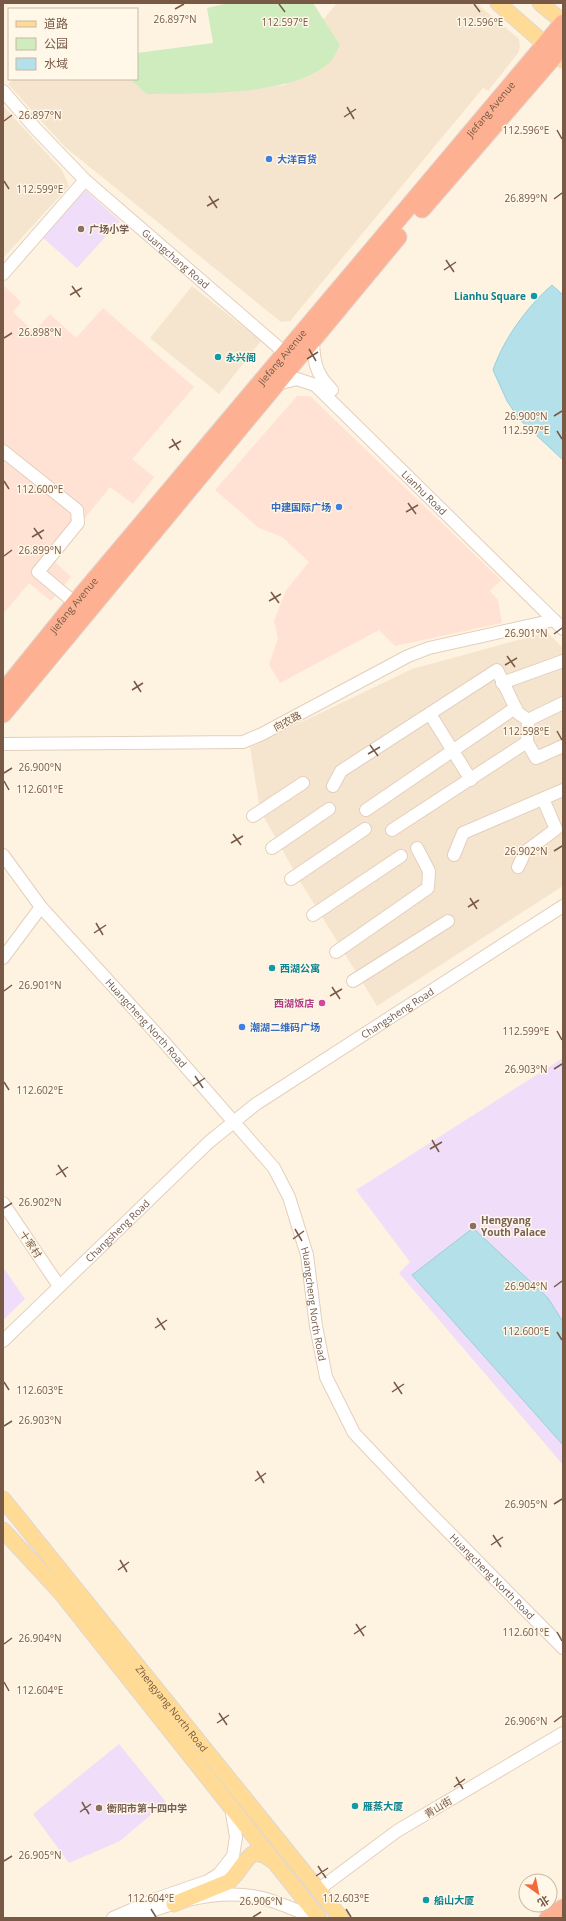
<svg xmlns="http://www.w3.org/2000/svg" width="566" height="1921" font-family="'Open Sans','Noto Sans SC',sans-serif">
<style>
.residential{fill:#f6e5ce}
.commercial{fill:#ffe2d3}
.education{fill:#f0ddfa}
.green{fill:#cfecbe}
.water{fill:#b3e0e9;stroke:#99cfdc}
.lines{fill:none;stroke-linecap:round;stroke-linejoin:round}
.minor-casing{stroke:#e3cfbc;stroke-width:14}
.major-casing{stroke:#ded7d2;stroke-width:17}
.highway-casing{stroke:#ded7d2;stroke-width:19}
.minor{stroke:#fff;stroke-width:12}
.major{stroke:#ffdb96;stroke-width:15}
.highway{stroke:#feb192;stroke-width:17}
.ticks{fill:none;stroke:#775945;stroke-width:1.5}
.shop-dot{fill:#3f7fe0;stroke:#fff7e8;stroke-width:1.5}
.education-dot{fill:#8d6e63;stroke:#fff7e8;stroke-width:1.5}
.culture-dot{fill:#0f9aa8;stroke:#fff7e8;stroke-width:1.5}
.hotel-dot{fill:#d1479c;stroke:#fff7e8;stroke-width:1.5}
.labels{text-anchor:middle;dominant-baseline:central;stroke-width:3;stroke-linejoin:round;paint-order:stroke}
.street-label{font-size:10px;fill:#775945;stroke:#fff7e8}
.shop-label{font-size:10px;font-weight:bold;fill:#366cbe;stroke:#fff7e8;text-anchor:start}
.education-label{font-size:10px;font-weight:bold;fill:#785e54;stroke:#fff7e8;text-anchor:start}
.culture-label{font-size:10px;font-weight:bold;fill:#0d838f;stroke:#fff7e8;text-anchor:start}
.hotel-label{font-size:10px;font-weight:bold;fill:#b23c85;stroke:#fff7e8;text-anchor:end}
.ticks-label{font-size:10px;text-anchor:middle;fill:#775945;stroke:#fff7e8;stroke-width:3;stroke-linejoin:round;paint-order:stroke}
</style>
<rect width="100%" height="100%" fill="#fef3e0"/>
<g class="residential">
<path d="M337 3H476L519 39 520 46 518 53 488 91 483 88 290 321 281 322 65 147 8 84 14 79H130L146 94 222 92 285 85 330 32 323 20Z"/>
<path d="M3 106 62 170 69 186 3 258Z"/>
<path d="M192 286 261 341 219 394 150 338Z"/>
<path d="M547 632 563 648V886L377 1006 298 878 260 810 250 747 412 669Z"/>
</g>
<g class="commercial">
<path d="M3 285 21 302 13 312 34 332 50 314 76 338 103 308 194 387 132 459 154 477 133 504 110 487 52 559 71 577 51 601 29 583 3 614Z"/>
<path d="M297 396H310L501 580 490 591 498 600 502 623 395 646 379 630 280 683 269 665 278 638 274 621 286 590 309 562 282 537 259 528 215 490Z"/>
</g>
<g class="education">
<path d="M85 190 120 221 77 268 42 237Z"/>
<path d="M563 1058V1465L399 1273 410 1262 356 1190Z"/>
<path d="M3 1267 25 1299 3 1320Z"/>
<path d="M119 1744 166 1802 120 1841 69 1863 33 1814Z"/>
</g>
<path class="green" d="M228 3H313L340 45C337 50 334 59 329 63 290 97 196 93 146 94L130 79H137V53L213 43 207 8Z"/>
<g class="water">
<path d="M552 285 563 295V460L519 419 507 401 493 370C504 338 527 307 552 285Z"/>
<path d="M473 1228 548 1298 563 1322V1445L412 1275Z"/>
</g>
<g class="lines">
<g class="minor-casing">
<g id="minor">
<path id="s1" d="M3 91 35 128 85 180 285 353"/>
<path d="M3 274 85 180"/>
<path d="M313 342C314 363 316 374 332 390"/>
<path id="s2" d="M277 384 297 379 315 385 563 629"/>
<path d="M3 451 77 510 78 523 38 572 75 603"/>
<path d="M502 683 563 661"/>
<path d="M430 714 471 780"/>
<path d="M528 720 563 703"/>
<path d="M3 744 243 742 262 734 408 656 429 648 554 620"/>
<path d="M333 786 341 771 497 670 518 713 528 720 527 742 536 758 563 746"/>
<path d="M366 810 515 708"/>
<path d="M253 816 303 783"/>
<path d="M392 830 527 742"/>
<path d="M272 848 329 809"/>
<path id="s3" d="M3 855 41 907 164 1042 274 1168 289 1197 307 1255 316 1326 326 1377 354 1433 424 1507 563 1648"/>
<path d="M454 855 463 833 563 790"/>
<path d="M518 867 525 852 556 829 543 799"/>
<path d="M291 879 365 829"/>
<path d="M313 915 401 856"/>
<path d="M336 952 428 888 429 871 417 848"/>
<path d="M3 958 41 907"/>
<path d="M353 981 448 921"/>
<path d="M3 1203 59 1286"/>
<path id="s4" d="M3 1341 209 1142 256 1104 563 906"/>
<path d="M318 1890 397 1831 563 1733"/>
<path d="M113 1918 156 1899 208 1881 219 1874 233 1856 236 1837 231 1807"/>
<path d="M134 1918C174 1901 223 1887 266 1899 282 1904 299 1911 314 1918"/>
</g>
</g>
<g class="major-casing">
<g id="major">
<path d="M498 3 563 60"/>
<path d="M540 3 563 22"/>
<path id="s5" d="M3 1499 341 1918"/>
<path d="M3 1530 61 1593 319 1918"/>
<path d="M174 1904 228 1882C239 1874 243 1860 254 1853L264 1855 273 1861"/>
</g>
</g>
<g class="highway-casing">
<g id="highway">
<path d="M422 209 563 46"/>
<path id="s6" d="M3 692 75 603 563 23"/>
<path d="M3 714 398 237"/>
<path d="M548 1918 563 1908"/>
</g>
</g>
<use href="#minor" class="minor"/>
<use href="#major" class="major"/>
<use href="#highway" class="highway"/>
</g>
<path class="ticks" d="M279 4 285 12M474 4 480 12M175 9 184 4M347 107 354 119M344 117 356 109M4 121 12 115M557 130 562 139M4 181 9 189M209 196 217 208M554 199 562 193M207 206 219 199M446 260 454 272M444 270 456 262M72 286 80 297M70 295 82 288M4 338 12 333M309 349 316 361M307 359 318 352M554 416 562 411M557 431 562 439M172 439 179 450M169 448 181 441M4 481 9 489M408 503 416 514M406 512 418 505M34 528 42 539M32 537 44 530M4 556 12 550M271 592 279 603M269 601 281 594M554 634 562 628M507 656 515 667M505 665 517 658M134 681 141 692M132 690 143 683M557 731 562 740M370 745 378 756M368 754 380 747M4 773 12 768M4 781 9 790M233 834 241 845M231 843 243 836M554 851 562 846M470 898 477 909M468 907 479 900M96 923 103 935M94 933 106 925M332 987 340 999M4 991 12 985M330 996 342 989M557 1031 562 1040M554 1069 562 1064M195 1076 203 1088M4 1082 9 1090M193 1086 205 1078M432 1140 439 1152M430 1149 442 1142M58 1165 66 1177M56 1175 68 1167M4 1208 12 1203M295 1229 302 1241M293 1239 304 1231M554 1287 562 1281M157 1318 165 1330M155 1328 167 1320M557 1332 562 1340M4 1382 9 1390M394 1382 402 1394M392 1392 404 1384M4 1426 12 1421M257 1471 264 1483M255 1481 266 1473M554 1504 562 1499M493 1535 501 1547M491 1545 503 1537M120 1560 127 1572M118 1570 129 1562M356 1624 364 1636M557 1632 562 1641M354 1634 366 1626M4 1644 12 1638M4 1682 9 1691M219 1713 227 1725M554 1722 562 1716M217 1723 229 1715M456 1777 463 1789M454 1787 465 1779M82 1802 89 1814M80 1812 91 1804M4 1861 12 1856M318 1866 326 1878M316 1876 328 1868M151 1909 156 1917M346 1909 351 1917M253 1917 261 1912"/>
<g class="shop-dot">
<circle cx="269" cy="159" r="4"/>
<circle cx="339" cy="507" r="4"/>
<circle cx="242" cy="1027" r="4"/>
</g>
<g class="education-dot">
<circle cx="81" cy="229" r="4"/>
<circle cx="473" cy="1226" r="4"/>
<circle cx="99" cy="1808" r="4"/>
</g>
<g class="culture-dot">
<circle cx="534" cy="296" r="4"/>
<circle cx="218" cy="357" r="4"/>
<circle cx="272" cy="968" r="4"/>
<circle cx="355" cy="1806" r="4"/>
<circle cx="426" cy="1900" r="4"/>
</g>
<circle class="hotel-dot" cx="322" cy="1003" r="4"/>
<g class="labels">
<g class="street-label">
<text stroke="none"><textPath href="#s6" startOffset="760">Jiefang Avenue</textPath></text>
<text stroke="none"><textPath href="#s1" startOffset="241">Guangchang Road</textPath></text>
<text stroke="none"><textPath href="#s6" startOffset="436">Jiefang Avenue</textPath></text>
<text stroke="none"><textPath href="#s2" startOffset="193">Lianhu Road</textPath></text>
<text stroke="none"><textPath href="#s6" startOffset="112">Jiefang Avenue</textPath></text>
<text transform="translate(287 721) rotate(-28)">向农路</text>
<text stroke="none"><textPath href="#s4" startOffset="515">Changsheng Road</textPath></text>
<text stroke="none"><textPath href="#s3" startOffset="221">Huangcheng North Road</textPath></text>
<text stroke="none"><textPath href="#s4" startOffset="159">Changsheng Road</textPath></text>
<text transform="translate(31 1244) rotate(56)">十家村</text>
<text stroke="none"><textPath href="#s3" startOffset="557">Huangcheng North Road</textPath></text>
<text stroke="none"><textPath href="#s3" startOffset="893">Huangcheng North Road</textPath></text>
<text stroke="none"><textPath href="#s5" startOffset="269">Zhengyang North Road</textPath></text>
<text transform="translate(438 1807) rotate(-31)">青山街</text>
</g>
<g class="shop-label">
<text x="277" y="159">大洋百货</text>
<text x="331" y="507" text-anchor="end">中建国际广场</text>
<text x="250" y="1027">潮湖二维码广场</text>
</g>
<g class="education-label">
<text x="89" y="229">广场小学</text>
<text x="481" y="1220">Hengyang<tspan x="481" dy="12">Youth Palace</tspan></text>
<text x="107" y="1808">衡阳市第十四中学</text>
</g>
<g class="culture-label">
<text x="526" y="296" text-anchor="end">Lianhu Square</text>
<text x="226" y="357">永兴阁</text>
<text x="280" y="968">西湖公寓</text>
<text x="363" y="1806">雁蒸大厦</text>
<text x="434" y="1900">船山大厦</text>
</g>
<g class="hotel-label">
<text x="314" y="1003">西湖饭店</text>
</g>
</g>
<g class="ticks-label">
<text x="175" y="23">26.897°N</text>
<text x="285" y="26">112.597°E</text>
<text x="480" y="26">112.596°E</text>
<text x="40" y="119">26.897°N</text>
<text x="526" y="134">112.596°E</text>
<text x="40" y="193">112.599°E</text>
<text x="526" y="202">26.899°N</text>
<text x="40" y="336">26.898°N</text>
<text x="526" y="420">26.900°N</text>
<text x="526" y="434">112.597°E</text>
<text x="40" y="493">112.600°E</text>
<text x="40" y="554">26.899°N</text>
<text x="526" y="637">26.901°N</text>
<text x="526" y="735">112.598°E</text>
<text x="40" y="771">26.900°N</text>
<text x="40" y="793">112.601°E</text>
<text x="526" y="855">26.902°N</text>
<text x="40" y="989">26.901°N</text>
<text x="526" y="1035">112.599°E</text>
<text x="526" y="1073">26.903°N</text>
<text x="40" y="1094">112.602°E</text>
<text x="40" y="1206">26.902°N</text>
<text x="526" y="1290">26.904°N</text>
<text x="526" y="1335">112.600°E</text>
<text x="40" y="1394">112.603°E</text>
<text x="40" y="1424">26.903°N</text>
<text x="526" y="1508">26.905°N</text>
<text x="526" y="1636">112.601°E</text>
<text x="40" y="1642">26.904°N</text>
<text x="40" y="1694">112.604°E</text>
<text x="526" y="1725">26.906°N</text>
<text x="40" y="1859">26.905°N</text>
<text x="151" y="1902">112.604°E</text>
<text x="346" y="1902">112.603°E</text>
<text x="261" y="1905">26.906°N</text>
</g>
<rect width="566" height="1921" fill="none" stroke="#775945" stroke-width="8"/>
<rect x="8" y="8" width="130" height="72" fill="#fff7e8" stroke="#c9b8a7"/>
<rect x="16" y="21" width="20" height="6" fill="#ffdb96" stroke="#c9b8a7"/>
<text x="44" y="28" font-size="12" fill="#775945">道路</text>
<rect x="16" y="38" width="20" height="12" fill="#cfecbe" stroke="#c9b8a7"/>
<text x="44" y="48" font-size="12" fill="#775945">公园</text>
<rect x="16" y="58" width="20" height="12" fill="#b3e0e9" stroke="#c9b8a7"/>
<text x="44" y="68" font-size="12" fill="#775945">水域</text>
<g transform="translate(538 1893) rotate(147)"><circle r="19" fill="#fff7e8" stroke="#c9b8a7"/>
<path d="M0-3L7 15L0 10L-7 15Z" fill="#f2693b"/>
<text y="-6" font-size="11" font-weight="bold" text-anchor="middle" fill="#775945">北</text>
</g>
</svg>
